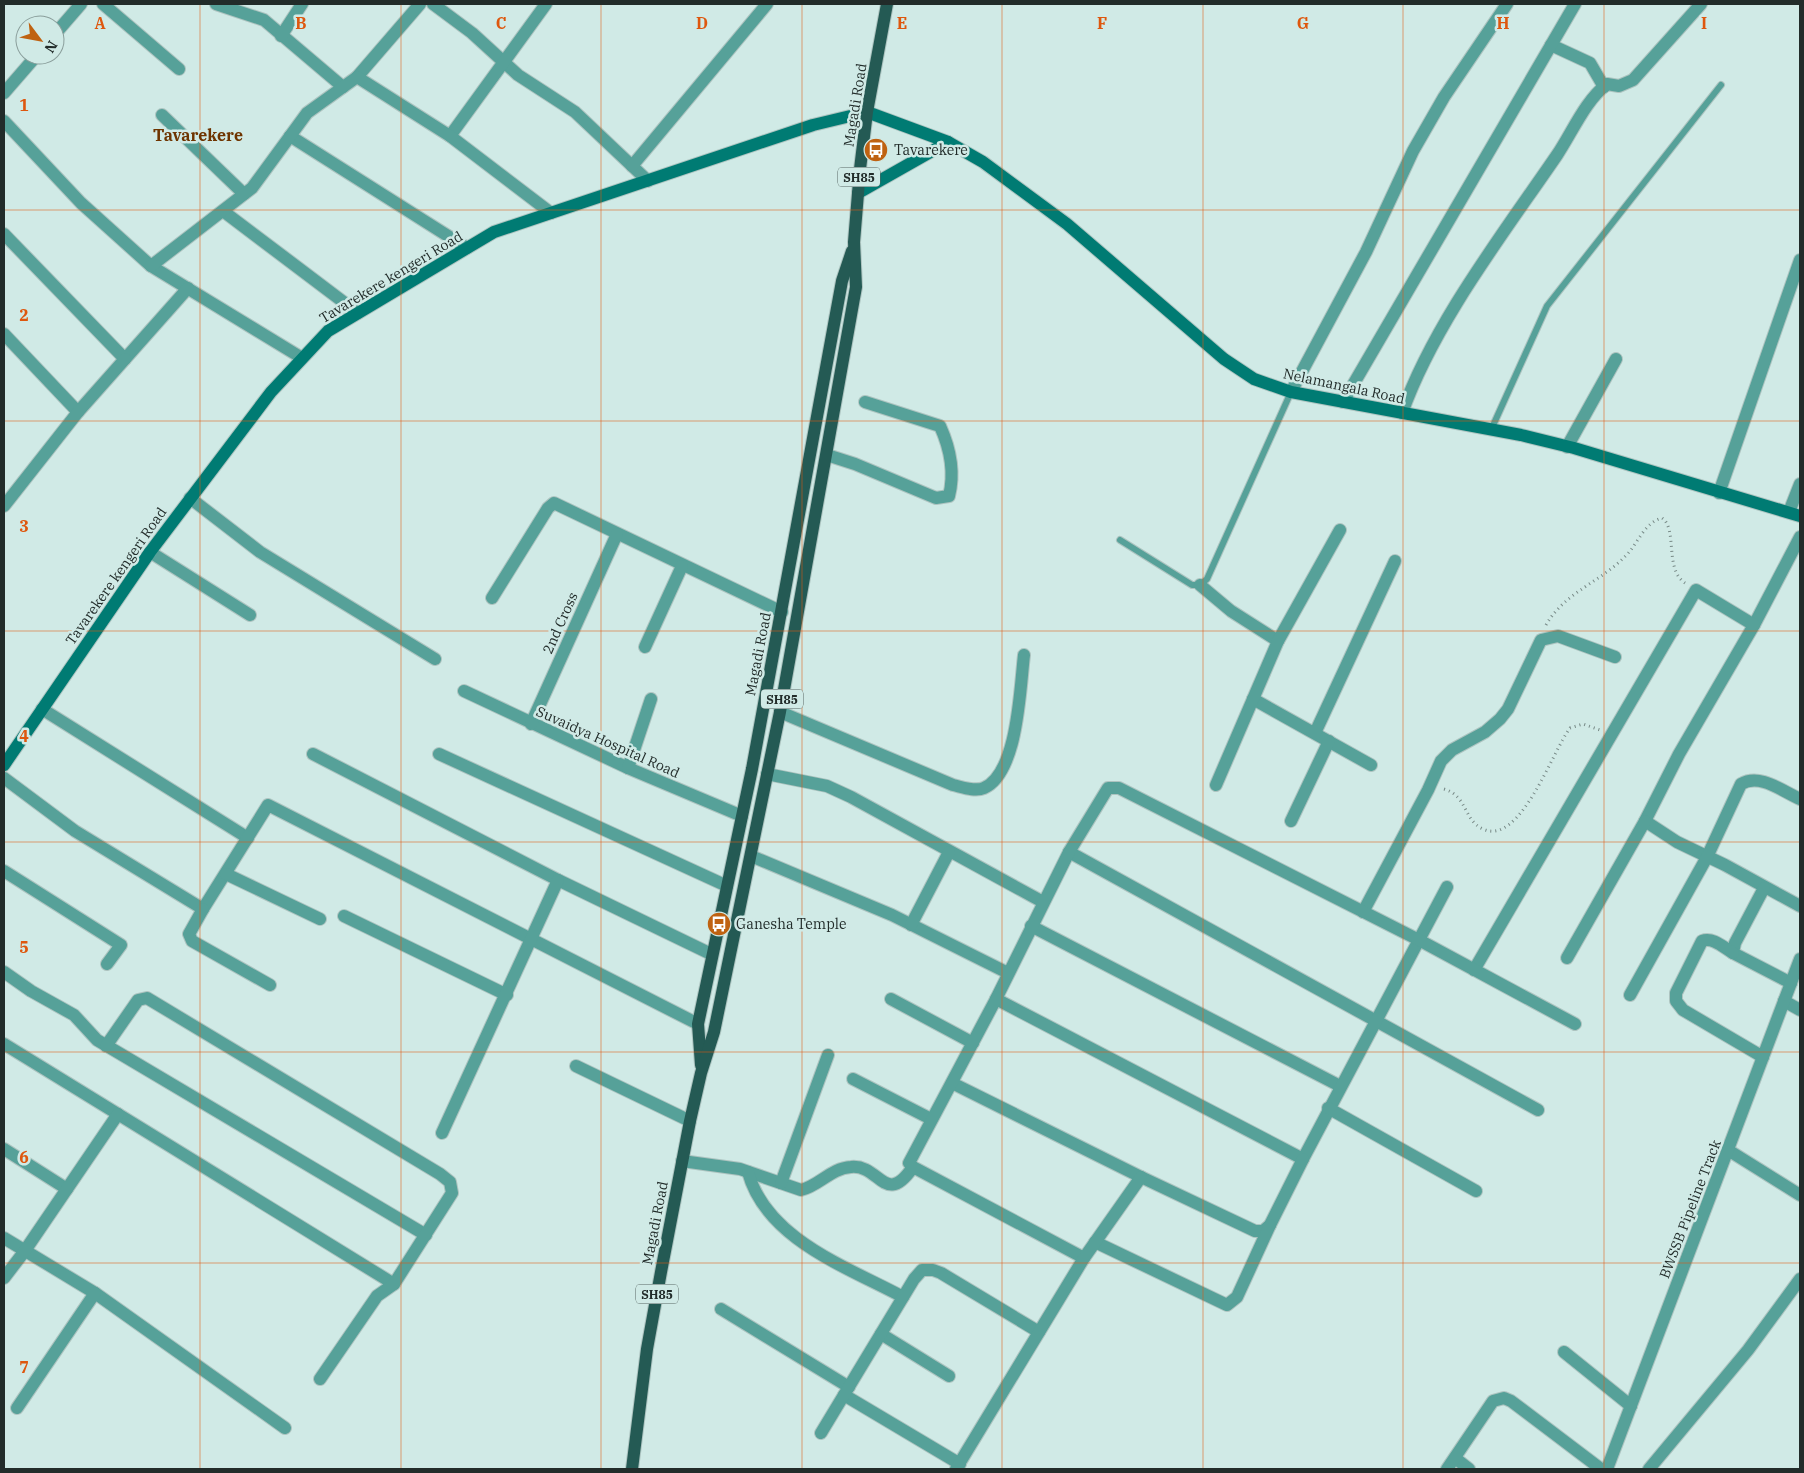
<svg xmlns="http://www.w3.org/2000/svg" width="1804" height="1473" font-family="'IBM Plex Serif',serif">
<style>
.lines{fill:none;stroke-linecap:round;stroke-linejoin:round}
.lane-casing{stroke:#adc4c0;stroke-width:8}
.street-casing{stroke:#adc4c0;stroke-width:14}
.secondary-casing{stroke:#adc4c0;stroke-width:14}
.primary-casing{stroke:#adc4c0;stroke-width:14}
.path{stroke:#788a87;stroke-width:3;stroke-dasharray:1 4;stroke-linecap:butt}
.lane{stroke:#56a199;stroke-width:6}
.street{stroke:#56a199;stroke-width:12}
.secondary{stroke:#007b73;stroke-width:12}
.primary{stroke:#245a54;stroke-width:12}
.grid{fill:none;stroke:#de570e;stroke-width:1;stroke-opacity:0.55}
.labels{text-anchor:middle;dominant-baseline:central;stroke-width:5;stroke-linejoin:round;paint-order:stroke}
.shield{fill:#d0eae6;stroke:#566562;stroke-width:1}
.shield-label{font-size:12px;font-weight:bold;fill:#222c2a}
.street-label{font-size:14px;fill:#222c2a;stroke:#d0eae6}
.poi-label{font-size:14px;fill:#222c2a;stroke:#d0eae6;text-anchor:start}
.quarter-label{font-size:16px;font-weight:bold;fill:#6e3400;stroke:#d0eae6}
.grid-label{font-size:16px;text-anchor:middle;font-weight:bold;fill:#de570e;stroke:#d0eae6;stroke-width:5;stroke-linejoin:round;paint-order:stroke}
</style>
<rect width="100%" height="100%" fill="#d0eae6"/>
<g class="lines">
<g class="lane-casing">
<g id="lane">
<path d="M1491 430 1547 306 1721 85"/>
<path d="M1120 540 1192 585H1200L1207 579 1291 392"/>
</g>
</g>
<g class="street-casing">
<g id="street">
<path d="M103 4 179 69"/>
<path d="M216 4 264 20 343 87"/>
<path d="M433 4 472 33 518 75 575 112 648 181"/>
<path d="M55 34 81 4"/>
<path d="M281 36 302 4"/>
<path d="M1551 45 1590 63 1604 87"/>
<path d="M357 77 420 4"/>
<path d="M4 93 37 55"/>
<path d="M162 115 244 194"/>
<path d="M4 121 81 203 151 266 302 358"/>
<path d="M290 136 467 248"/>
<path d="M450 136 546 4"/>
<path d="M632 166 767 4"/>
<path d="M223 211 358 313"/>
<path d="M4 234 125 359 188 288"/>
<path d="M151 266 252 188 307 113 357 77 450 136 551 213"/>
<path d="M4 334 78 412"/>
<path d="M1291 392 1366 252 1413 151 1444 97 1507 4"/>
<path d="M1343 402 1575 4"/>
<path d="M1402 413C1434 323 1503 234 1557 155 1573 131 1585 101 1607 84L1619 86 1633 80 1701 4"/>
<path d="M1567 447 1616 359"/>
<path d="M827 455 855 464 936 498 949 496C955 472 950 448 940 426L865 402"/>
<path d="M1719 493 1800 260"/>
<path d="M190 498 260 552 435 659"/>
<path d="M4 506 78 412 125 359"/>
<path d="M1789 512 1800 484"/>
<path d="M1800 537 1754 625 1679 754 1645 821 1677 842 1725 865 1800 906"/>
<path d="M150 552 250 615"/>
<path d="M1200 585 1231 611 1278 641"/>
<path d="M492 598 548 508 554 503 782 612"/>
<path d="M645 647 682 566"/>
<path d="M464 691 628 768 742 816"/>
<path d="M1253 699 1371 765"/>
<path d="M42 709 248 838"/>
<path d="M780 712 953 785C962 787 975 792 984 788 1018 773 1020 688 1024 655"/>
<path d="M531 724 617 534"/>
<path d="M1315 733 1395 561"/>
<path d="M313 754 558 880 711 954"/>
<path d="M439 754 727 886"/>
<path d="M628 768 651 699"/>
<path d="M767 774 827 786 851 797 1043 902"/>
<path d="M4 778 75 831 203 909 268 805 698 1024"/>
<path d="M1216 785 1278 641 1340 530"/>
<path d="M1291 821 1329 741"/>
<path d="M1069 852 1538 1110"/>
<path d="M751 856 892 915 1008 973"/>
<path d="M4 871 121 945 107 964"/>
<path d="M226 874 320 919"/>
<path d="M1764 888 1735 943 1733 953 1791 983"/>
<path d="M203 909 189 934 192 941 270 985"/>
<path d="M1363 912 1428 790 1441 761 1452 750 1485 732 1500 719 1508 709 1541 640 1558 636 1615 657"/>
<path d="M344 916 507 995"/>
<path d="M911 925 949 852"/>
<path d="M1031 926 1340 1086"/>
<path d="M1733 953C1723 947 1713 937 1702 941L1676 993V1001L1683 1010 1763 1057"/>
<path d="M1567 958 1645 821"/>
<path d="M1474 970 1696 590 1754 625"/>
<path d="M4 972 31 991 74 1015 97 1040 426 1235"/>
<path d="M1630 995 1707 857 1741 784C1760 773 1782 791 1800 799"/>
<path d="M891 999 973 1043"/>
<path d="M996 999 1303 1159 1447 887"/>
<path d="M1784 1001 1800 1010"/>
<path d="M4 1044 394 1284"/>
<path d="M106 1046 138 1000 147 998 440 1174 450 1182 452 1193 394 1284 377 1296 320 1379"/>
<path d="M576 1066 690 1121"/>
<path d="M853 1079 931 1119"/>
<path d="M952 1083 1141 1177 1255 1231H1263L1270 1225 1303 1159"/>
<path d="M1328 1108 1476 1191"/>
<path d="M442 1133 558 880"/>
<path d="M4 1149 67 1189"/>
<path d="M1728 1150 1800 1195"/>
<path d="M682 1161 740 1169 801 1190C819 1186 831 1168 851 1167 880 1164 885 1208 913 1167"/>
<path d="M748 1172C766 1239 847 1267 903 1297"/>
<path d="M781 1183 828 1055"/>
<path d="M4 1238 95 1293 285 1428"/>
<path d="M1095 1242 1227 1305 1237 1297 1270 1225"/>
<path d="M1084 1258 913 1167 909 1163 996 999 1069 852 1108 788H1119L1419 940 1575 1024"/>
<path d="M4 1278 24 1252 118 1114"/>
<path d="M721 1309 849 1387"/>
<path d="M881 1334 949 1376"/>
<path d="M1564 1352 1631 1406"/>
<path d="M844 1395 960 1464"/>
<path d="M17 1408 95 1293"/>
<path d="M821 1433 914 1279 922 1270H933L941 1273 1039 1332"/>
<path d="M1455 1458 1469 1469"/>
<path d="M956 1469 1084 1258 1141 1177"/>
<path d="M1447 1469 1493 1401 1504 1398 1511 1401 1601 1469"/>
<path d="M1607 1469 1800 959"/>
<path d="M1649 1469 1748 1350 1800 1279"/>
</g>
</g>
<g class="secondary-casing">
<g id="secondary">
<path d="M858 193 948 142"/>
<path d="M4 765 150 552 271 392 328 331 494 232 813 125 867 112 948 142 983 162 1067 224 1224 359 1254 379 1291 392 1521 435 1574 448 1800 516"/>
</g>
</g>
<g class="primary-casing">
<g id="primary">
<path d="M701 1065 698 1024 752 769 842 281 852 251"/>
<path d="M632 1469 647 1349 661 1272 690 1121 701 1073 714 1032 780 712 856 287 854 242 860 169 867 112 887 4"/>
</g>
</g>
<g class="path">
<path d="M1546 625C1566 590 1605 581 1630 551 1639 540 1646 522 1662 518 1678 529 1664 569 1685 583"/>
<path d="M1444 789C1468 796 1463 820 1483 829 1520 847 1553 750 1570 728L1583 724 1600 730"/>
</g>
<use href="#lane" class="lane"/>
<use href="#street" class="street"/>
<use href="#secondary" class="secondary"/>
<use href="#primary" class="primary"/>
</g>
<path class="grid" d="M200 4V1469M401 4V1469M601 4V1469M802 4V1469M1002 4V1469M1203 4V1469M1403 4V1469M1604 4V1469M4 210H1800M4 421H1800M4 631H1800M4 842H1800M4 1052H1800M4 1263H1800"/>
<defs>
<g id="bus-disc" transform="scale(1.25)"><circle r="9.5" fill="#bf6211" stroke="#d0eae6"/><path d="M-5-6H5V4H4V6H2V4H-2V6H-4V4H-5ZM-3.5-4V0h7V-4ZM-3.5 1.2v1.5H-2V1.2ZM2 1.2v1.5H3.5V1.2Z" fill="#fff"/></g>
</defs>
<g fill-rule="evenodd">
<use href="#bus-disc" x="876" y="150"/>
<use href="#bus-disc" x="719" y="924"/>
</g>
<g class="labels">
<g class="shield">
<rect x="838" y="167.5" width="42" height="19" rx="4"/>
<rect x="761" y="689.5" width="42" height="19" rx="4"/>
<rect x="636" y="1284.5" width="42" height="19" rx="4"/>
</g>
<g class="shield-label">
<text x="859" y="177">SH85</text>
<text x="782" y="699">SH85</text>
<text x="657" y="1294">SH85</text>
</g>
<g class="street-label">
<text transform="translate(855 105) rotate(-81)">Magadi Road</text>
<text transform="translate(391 277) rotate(-31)">Tavarekere kengeri Road</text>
<text transform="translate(1344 386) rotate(12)">Nelamangala Road</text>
<text transform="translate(116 576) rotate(-55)">Tavarekere kengeri Road</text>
<text transform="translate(560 623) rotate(-66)">2nd Cross</text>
<text transform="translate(758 654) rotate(-79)">Magadi Road</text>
<text transform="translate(608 742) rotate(24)">Suvaidya Hospital Road</text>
<text transform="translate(1690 1209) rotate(-69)">BWSSB Pipeline Track</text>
<text transform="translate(655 1223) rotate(-79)">Magadi Road</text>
</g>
<g class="poi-label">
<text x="894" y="150">Tavarekere</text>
<text x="736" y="924">Ganesha Temple</text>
</g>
<g class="quarter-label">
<text x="198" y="135">Tavarekere</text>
</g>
</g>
<g class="grid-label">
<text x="100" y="29">A</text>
<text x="301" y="29">B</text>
<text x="501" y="29">C</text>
<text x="702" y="29">D</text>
<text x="902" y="29">E</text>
<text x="1102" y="29">F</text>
<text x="1303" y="29">G</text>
<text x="1503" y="29">H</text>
<text x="1704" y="29">I</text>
<text x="24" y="111">1</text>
<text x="24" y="321">2</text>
<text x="24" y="532">3</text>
<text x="24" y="742">4</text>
<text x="24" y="953">5</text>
<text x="24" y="1163">6</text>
<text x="24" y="1373">7</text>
</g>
<rect width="1804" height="1473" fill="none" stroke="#222c2a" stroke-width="10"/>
<g transform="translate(40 40) rotate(122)"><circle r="24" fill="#d0eae6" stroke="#8a9e9b"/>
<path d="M0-4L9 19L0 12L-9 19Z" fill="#bf6211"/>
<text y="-8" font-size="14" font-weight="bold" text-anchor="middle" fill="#222c2a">N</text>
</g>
</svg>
